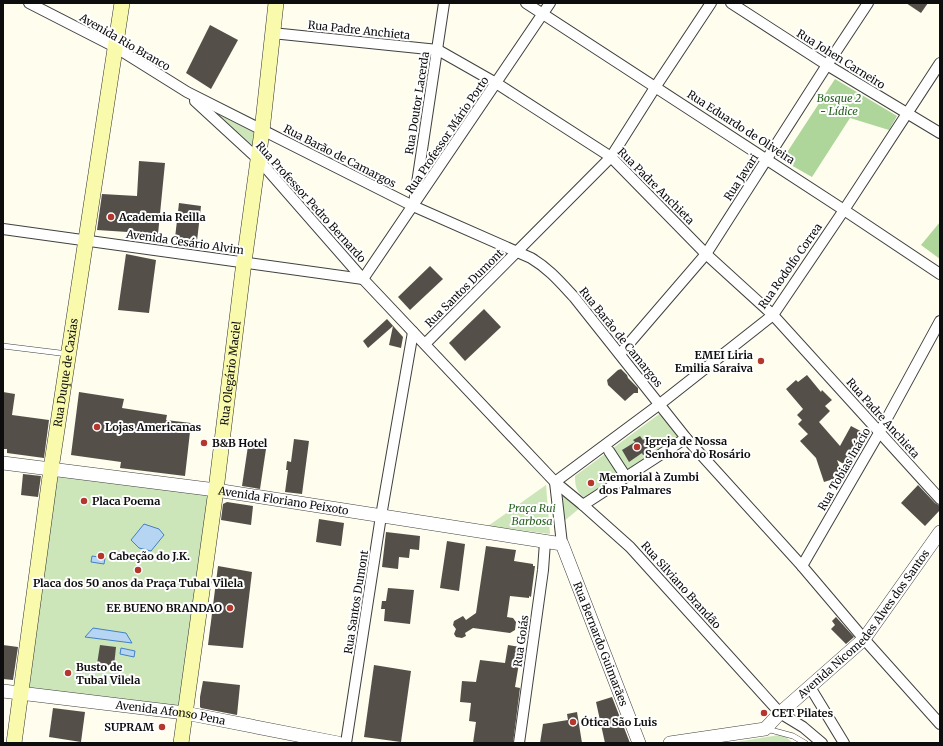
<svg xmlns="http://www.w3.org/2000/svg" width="943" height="746" font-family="Merriweather,serif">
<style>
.green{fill:#cce6ba}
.forest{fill:#aed69a}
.water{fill:#b6d5f2;stroke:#4181c5}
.building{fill:#554f4a}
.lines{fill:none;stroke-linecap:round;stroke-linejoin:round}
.service-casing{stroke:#404040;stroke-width:6}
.minor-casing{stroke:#404040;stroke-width:12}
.tertiary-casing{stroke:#404040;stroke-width:14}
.secondary-casing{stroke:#2f2f2f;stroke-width:16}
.service{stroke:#fff;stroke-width:5}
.minor{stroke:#fff;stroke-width:10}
.tertiary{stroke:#fff;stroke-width:13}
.secondary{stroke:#fafaad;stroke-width:15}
.poi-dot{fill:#b4372e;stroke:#fff;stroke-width:1.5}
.labels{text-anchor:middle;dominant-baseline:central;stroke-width:4;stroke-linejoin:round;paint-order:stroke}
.street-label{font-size:11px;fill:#0d0d0d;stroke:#fff}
.park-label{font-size:11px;font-style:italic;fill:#276121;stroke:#fff}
.poi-label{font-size:11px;font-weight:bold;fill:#0d0d0d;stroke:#fff;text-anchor:start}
</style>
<rect width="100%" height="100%" fill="#fefdee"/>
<g class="green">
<path d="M187 92 262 131 258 159Z"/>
<path d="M662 412 682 437 585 498C576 492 575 486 575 476Z"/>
<path d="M51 469 220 491 185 713 21 694Z"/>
<path d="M546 485 550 534 488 526Z"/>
<path d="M559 489 581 507 563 522Z"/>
<path d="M779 735 786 737 793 743H729Z"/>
</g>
<g class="forest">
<path d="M835 79 897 116 889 130 850 118 812 177 782 160Z"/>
<path d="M940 222V259L921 245Z"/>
</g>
<g class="water">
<path d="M144 524 159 529 164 535 151 551 139 548 131 540Z"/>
<path d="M92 556 105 558 104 564 91 562Z"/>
<path d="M93 628 126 633 132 643 85 637Z"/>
<path d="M121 648 135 651 134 657 120 654Z"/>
</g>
<g class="building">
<path d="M906 3H928L921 13Z"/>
<path d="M210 25 238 40 211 89 186 73Z"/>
<path d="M139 161 165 163 158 234 97 230 102 194 137 196Z"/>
<path d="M179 203 201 206 197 241 175 238Z"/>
<path d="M126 254 156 260 149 313 118 310Z"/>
<path d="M430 266 443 279 410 310 398 297Z"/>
<path d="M484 309 501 327 465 361 449 343Z"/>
<path d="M387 319 403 337 401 348 389 345 393 326 368 348 363 341Z"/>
<path d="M621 369 627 375 628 378 638 388V393H634L625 401 608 385 607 380 618 370Z"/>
<path d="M807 375 821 392 822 390 832 400 825 406 830 411 819 422 840 446 851 426 868 435 850 468 837 460 843 476 824 482 816 458 800 441 808 434 798 424 802 420 797 415 803 409 786 389 796 380 798 382Z"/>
<path d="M3 392 15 394 12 415 49 420 44 458 7 453V449H3Z"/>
<path d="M79 392 124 399 122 408 167 415 166 420 191 423 185 476 120 468 121 462 71 455Z"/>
<path d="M640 436 643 440 649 436 653 442 647 446 650 451 643 455 642 453 629 462 622 450 635 442 633 440Z"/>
<path d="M294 439 309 441 302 494 285 492 288 470H286L287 461 291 462Z"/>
<path d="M248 446 266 449 260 489 242 486Z"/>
<path d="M23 474 41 476 38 497 21 495Z"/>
<path d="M918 485 935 503 940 506V510L925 526 901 503Z"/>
<path d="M227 502 253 506 251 525 221 520 223 504Z"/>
<path d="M319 519 344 523 341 546 316 542Z"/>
<path d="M386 532 420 536 419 550 410 549 409 558 399 557 398 569 382 567Z"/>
<path d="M447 541 465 544 459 591 440 588Z"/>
<path d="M486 546 516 550 514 561 533 564V566H535L531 597 529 596V598L510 596 507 617 513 618 516 622 515 630 510 633 473 628 465 633 466 636 462 638 456 637 454 634 456 629 453 625 454 621 463 616 466 620 476 613Z"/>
<path d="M218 566 252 572 243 648 208 645Z"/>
<path d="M388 588 414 590 410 624 384 621 385 609H381L382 601H386Z"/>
<path d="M836 617 854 637 846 644 831 629 835 625 832 621Z"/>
<path d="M3 645 18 647 13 680 3 679Z"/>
<path d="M100 645 116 647 114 666 97 664Z"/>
<path d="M508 645 526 648 523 664 519 663 515 687 520 688 513 743H473L476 722 469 721 471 703 460 702 462 681 476 682 480 660 505 663Z"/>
<path d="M374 665 411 671 401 742 364 737Z"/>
<path d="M203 681 240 685 237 715 201 708 200 707V697Z"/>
<path d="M612 697 630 743H605L596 702Z"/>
<path d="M53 708 85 712 81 742 49 737Z"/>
<path d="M577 712 582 743H540L543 724 568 720 567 714Z"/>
</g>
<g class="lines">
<g class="service-casing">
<g id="service">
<path d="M3 346 68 354"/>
<path d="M767 729 793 736 805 743"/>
</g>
</g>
<g class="minor-casing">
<g id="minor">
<path d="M29 3 115 47 187 92 413 206 531 258C548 268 560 282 574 297L686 438 802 566 864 639 940 724"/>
<path d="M526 3 844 210 940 274"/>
<path d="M731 3 827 65 940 133"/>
<path d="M272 33 438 50 496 83 611 157 706 254 773 315 940 499"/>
<path d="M195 101 258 159 363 279 555 482 583 505 630 547 780 713 803 727 822 743"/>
<path d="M414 203 444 3"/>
<path d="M3 229 363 279 550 3"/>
<path d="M425 344 611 157 656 86 711 3"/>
<path d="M620 354 706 254 827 65 868 3"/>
<path d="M609 451 626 477"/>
<path d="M555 482 660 404 773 315 844 210 940 63"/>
<path d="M555 482 562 544"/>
<path d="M583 505 686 438"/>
<path d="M802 566 879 433 940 321"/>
<path d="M810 687 844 743"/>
<path d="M346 743 381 516 413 332"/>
<path d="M519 743 543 570 545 542"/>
</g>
</g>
<g class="tertiary-casing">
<g id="tertiary">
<path id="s1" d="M3 463 216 490 562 544 639 743"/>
<path id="s2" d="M3 691 185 713 338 743"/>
<path id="s3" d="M670 743 765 729 780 713 864 639 940 532"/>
</g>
</g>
<g class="secondary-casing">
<g id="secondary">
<path id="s4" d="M14 743 51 469 122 3"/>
<path id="s5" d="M181 743 216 490 244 262 262 131 276 3"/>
</g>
</g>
<use href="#service" class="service"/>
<use href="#minor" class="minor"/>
<use href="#tertiary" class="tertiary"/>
<use href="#secondary" class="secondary"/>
</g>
<g class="poi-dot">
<circle cx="111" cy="217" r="4"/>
<circle cx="761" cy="361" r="4"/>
<circle cx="97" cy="427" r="4"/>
<circle cx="204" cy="443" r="4"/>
<circle cx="637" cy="447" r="4"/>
<circle cx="591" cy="483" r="4"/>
<circle cx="84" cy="501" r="4"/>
<circle cx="101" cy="556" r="4"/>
<circle cx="138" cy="570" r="4"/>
<circle cx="230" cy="608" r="4"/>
<circle cx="68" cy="673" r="4"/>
<circle cx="764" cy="713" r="4"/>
<circle cx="573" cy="722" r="4"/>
<circle cx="162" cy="727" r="4"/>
</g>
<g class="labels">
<g class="street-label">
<text transform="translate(359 30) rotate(6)">Rua Padre Anchieta</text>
<text transform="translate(125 42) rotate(30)">Avenida Rio Branco</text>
<text transform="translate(841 59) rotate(32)">Rua Johen Carneiro</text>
<text transform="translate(417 103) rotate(-81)">Rua Doutor Lacerda</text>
<text transform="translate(741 127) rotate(33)">Rua Eduardo de Oliveira</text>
<text transform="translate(447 135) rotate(-56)">Rua Professor Mário Porto</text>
<text transform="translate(340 156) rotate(27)">Rua Barão de Camargos</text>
<text transform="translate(741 177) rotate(-57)">Rua Javari</text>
<text transform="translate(656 186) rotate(45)">Rua Padre Anchieta</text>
<text transform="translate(311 202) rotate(48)">Rua Professor Pedro Bernardo</text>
<text transform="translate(185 242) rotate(8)">Avenida Cesário Alvim</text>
<text transform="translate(790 266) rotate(-55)">Rua Rodolfo Correa</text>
<text transform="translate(464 288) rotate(-45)">Rua Santos Dumont</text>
<text transform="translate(621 337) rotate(51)">Rua Barão de Camargos</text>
<text stroke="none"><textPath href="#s4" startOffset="374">Rua Duque de Caxias</textPath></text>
<text stroke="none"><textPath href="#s5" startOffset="373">Rua Olegário Maciel</textPath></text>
<text transform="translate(883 418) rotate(48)">Rua Padre Anchieta</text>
<text transform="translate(844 469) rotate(-60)">Rua Tobias Inácio</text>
<text stroke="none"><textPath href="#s1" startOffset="283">Avenida Floriano Peixoto</textPath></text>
<text transform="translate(681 585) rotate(48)">Rua Silviano Brandão</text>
<text transform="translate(356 602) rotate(-81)">Rua Santos Dumont</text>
<text stroke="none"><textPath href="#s3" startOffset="241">Avenida Nicomedes Alves dos Santos</textPath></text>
<text transform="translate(521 641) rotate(-82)">Rua Goiás</text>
<text stroke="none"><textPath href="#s1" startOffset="672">Rua Bernardo Guimarães</textPath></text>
<text stroke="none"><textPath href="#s2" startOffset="169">Avenida Afonso Pena</textPath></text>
</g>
<g class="park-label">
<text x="839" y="98">Bosque 2<tspan x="839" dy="13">- Lídice</tspan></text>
<text x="532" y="508">Praça Rui<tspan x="532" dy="13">Barbosa</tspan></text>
</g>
<g class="poi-label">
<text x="119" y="217">Academia Reilla</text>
<text x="753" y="355" text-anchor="end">EMEI Liria<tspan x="753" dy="13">Emilia Saraiva</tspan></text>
<text x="105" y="427">Lojas Americanas</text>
<text x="645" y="441">Igreja de Nossa<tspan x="645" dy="13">Senhora do Rosário</tspan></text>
<text x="212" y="443">B&amp;B Hotel</text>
<text x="599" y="477">Memorial à Zumbi<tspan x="599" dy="13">dos Palmares</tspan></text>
<text x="92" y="501">Placa Poema</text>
<text x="109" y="556">Cabeção do J.K.</text>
<text x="138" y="583" text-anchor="middle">Placa dos 50 anos da Praça Tubal Vilela</text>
<text x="222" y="608" text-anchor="end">EE BUENO BRANDAO</text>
<text x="76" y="667">Busto de<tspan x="76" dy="13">Tubal Vilela</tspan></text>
<text x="772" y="713">CET Pilates</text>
<text x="581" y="722">Ótica São Luis</text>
<text x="154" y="727" text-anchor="end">SUPRAM</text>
</g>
</g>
<rect width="943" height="746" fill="none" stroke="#0d0d0d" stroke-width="8"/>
</svg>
